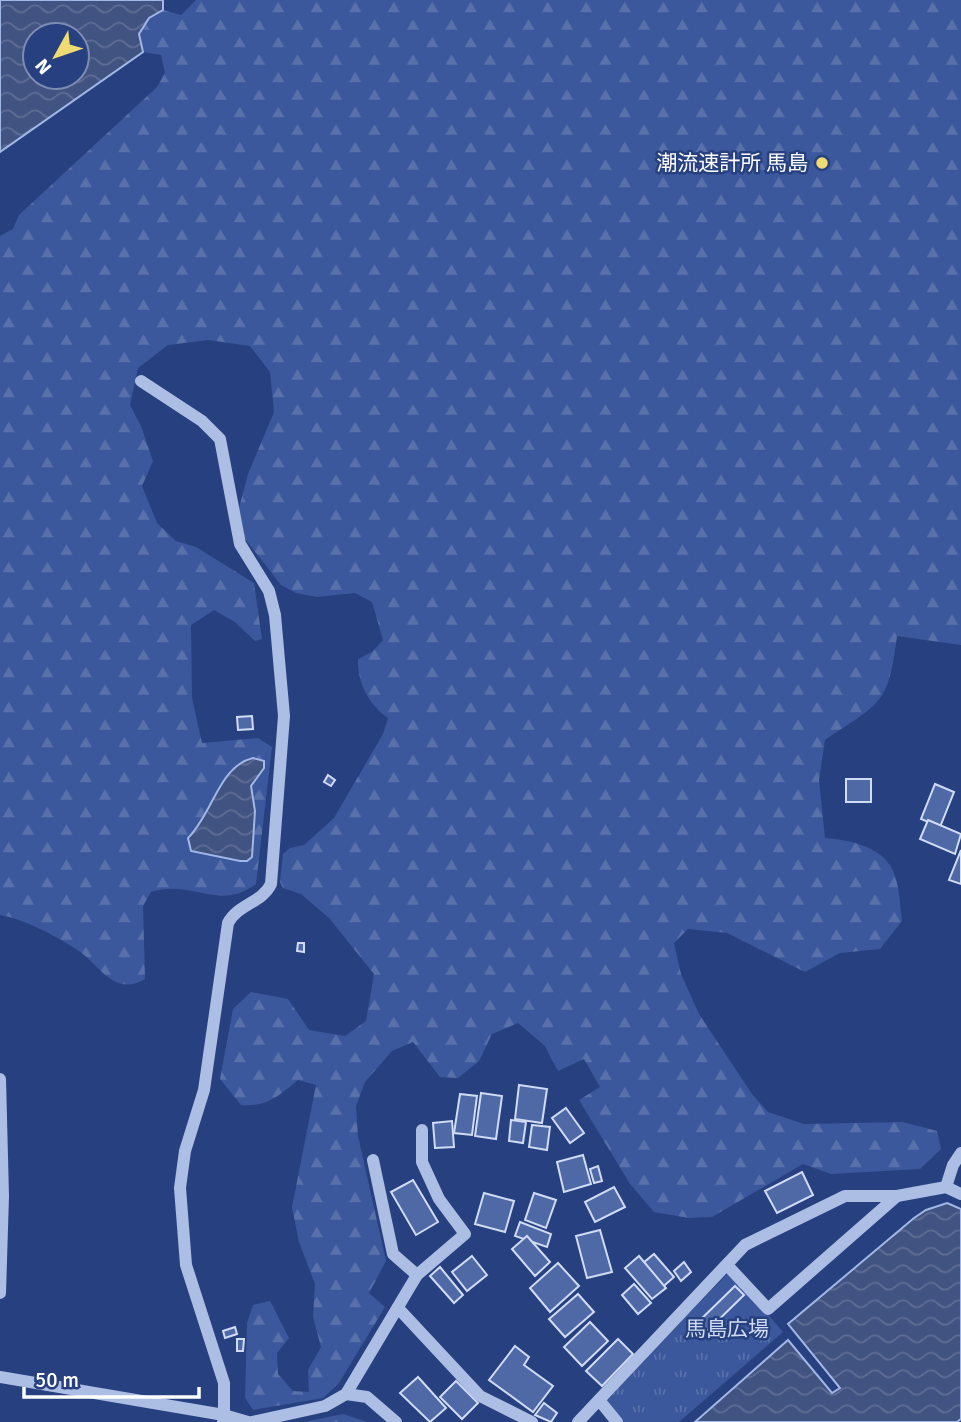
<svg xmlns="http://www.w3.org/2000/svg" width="961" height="1422" font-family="Signika,'Noto Sans JP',sans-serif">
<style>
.grass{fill:url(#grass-tufts)}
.forest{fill:url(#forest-firs)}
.water{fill:url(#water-waves);stroke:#a1b7e6;stroke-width:2;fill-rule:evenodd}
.building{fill:#4f69a7;stroke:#d0dbf4;stroke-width:2}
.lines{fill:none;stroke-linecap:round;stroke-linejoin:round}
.minor{stroke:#adbee5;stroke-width:12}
.poi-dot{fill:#eedc72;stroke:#27407f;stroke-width:2.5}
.labels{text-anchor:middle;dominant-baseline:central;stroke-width:5;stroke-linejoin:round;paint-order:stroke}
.poi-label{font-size:21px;fill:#fff;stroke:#27407f;text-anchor:end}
.park-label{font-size:21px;fill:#d0dbf4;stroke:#27407f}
</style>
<defs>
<pattern id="grass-tufts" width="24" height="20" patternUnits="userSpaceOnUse" patternTransform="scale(1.75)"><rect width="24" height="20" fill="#3b589c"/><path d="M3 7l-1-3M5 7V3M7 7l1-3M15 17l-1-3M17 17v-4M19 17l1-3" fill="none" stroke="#5871ab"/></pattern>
<pattern id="forest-firs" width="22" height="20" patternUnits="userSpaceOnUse" patternTransform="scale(1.75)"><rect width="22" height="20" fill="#3b589c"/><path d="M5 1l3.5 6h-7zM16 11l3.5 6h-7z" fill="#5871ab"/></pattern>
<pattern id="water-waves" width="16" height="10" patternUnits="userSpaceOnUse" patternTransform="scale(1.75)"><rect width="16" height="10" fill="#415381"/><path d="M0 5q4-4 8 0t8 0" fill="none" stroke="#5e6d94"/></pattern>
</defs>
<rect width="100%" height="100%" fill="#27407f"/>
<path class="grass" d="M730 1271 783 1332 679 1422H622L606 1399Z"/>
<g class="forest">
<path d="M196 0H961V645L897 636C888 706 881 702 825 740L819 780 825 838C851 840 886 847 895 876 900 890 900 907 902 921L880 949 840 953 805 972 727 933 688 929 674 943 681 974 699 1014 752 1094 768 1112 804 1124 903 1122 937 1131 941 1149 920 1169 831 1174 803 1164 712 1217 689 1218 654 1212 630 1184 579 1100 600 1087 584 1059 558 1071 545 1046 518 1023 492 1034 479 1061 458 1078 440 1077 413 1042 392 1051 365 1082 356 1106 358 1136 386 1261 369 1293 385 1307 339 1383 323 1398 253 1410 245 1398 247 1323 253 1305 270 1301 289 1338 277 1353 278 1374 293 1391 309 1392 308 1370 321 1347 313 1317 315 1284 299 1242 292 1207 316 1085 298 1080C279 1096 267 1107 241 1105L220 1079 233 1009 251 992 288 999 309 1030 345 1036 366 1021 374 974 329 918 301 894 283 888 280 882 283 854 290 848 304 845 334 818 383 734 388 718C369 705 357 682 358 659L372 652 383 640 372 602 355 593 317 597 296 593 281 585 245 539 239 508 248 474 274 412 270 372 250 346 208 340 168 345 138 368 130 405 141 426 153 461 142 486 157 523 176 541 196 547 254 583 262 639 255 641 235 622 214 610 191 625 192 698 202 743 258 738 272 747 256 884C219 912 193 879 151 892L143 906 145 979C113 998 99 963 76 949 56 936 24 919 0 915V236L13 229 19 215 157 87 165 73 161 55 143 52 139 34 149 18 163 10 181 15Z"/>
<path d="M343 1414 367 1422H304Z"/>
</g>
<g class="water">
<path d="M0 0H163V10L149 18 139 34 143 52 0 152ZM77 35V77H35V35Z"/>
<path d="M253 758 264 761V768L251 786 255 811 252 857 247 861H240L191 851 188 838C213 813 219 766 253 758Z"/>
<path d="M947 1203 961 1209V1419L957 1422H695L788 1340 832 1393 840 1388 788 1324 914 1218 926 1210Z"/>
</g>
<g class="building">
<path d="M252 716 253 729 238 730 237 717Z"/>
<path d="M328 775 335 780 331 786 324 782Z"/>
<rect x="846" y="779" width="25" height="23"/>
<path d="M935 784 954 792 940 827 921 819Z"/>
<path d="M928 820 961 834 955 854 920 839Z"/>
<path d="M961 850V884L949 880Z"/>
<path d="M298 943H304V952L297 951Z"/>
<path d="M519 1085 547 1089 542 1123 515 1119Z"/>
<path d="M481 1093 502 1096 496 1139 475 1136Z"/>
<path d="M460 1094 477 1096 472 1135 454 1133Z"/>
<path d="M566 1108 584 1133 570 1143 552 1118Z"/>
<path d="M511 1120 526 1122 523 1143 509 1141Z"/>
<path d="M452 1121 454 1147 435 1148 433 1123Z"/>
<path d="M532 1125 550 1127 547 1150 529 1147Z"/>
<path d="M583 1155 591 1184 564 1192 557 1162Z"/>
<path d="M598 1166 602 1181 594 1183 590 1169Z"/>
<path d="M802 1172 813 1195 777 1213 765 1191Z"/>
<path d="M413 1180 438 1222 416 1235 391 1192Z"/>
<path d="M614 1187 625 1207 595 1222 585 1202Z"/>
<path d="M484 1193 514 1201 505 1232 475 1224Z"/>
<path d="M534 1193 556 1200 546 1228 525 1220Z"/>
<path d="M520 1222 551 1234 547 1247 515 1236Z"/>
<path d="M600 1230 612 1272 587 1278 576 1236Z"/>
<path d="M527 1236 550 1262 535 1276 512 1249Z"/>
<path d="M654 1254 674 1277 657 1292 637 1268Z"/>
<path d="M472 1256 487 1275 467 1291 452 1272Z"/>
<path d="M639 1256 666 1288 652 1299 625 1268Z"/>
<path d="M684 1262 691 1272 681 1281 674 1271Z"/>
<path d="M558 1263 579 1286 550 1312 530 1288Z"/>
<path d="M440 1267 463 1295 454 1303 430 1276Z"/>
<path d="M634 1284 651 1303 638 1314 622 1295Z"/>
<path d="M735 1286 744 1295 703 1335 694 1326Z"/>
<path d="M578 1294 594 1312 565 1337 549 1319Z"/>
<path d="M590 1322 608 1341 582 1366 564 1347Z"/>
<path d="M235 1327 237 1334 225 1338 223 1331Z"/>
<path d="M237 1339H244L243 1351H237Z"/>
<path d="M618 1339 633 1354 602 1386 586 1371Z"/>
<path d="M515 1346 529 1357 524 1365 553 1386 533 1412 489 1380Z"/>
<path d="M418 1377 446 1408 430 1422 400 1393Z"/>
<path d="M456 1381 478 1403 462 1419 440 1397Z"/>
<path d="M544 1403 557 1413 551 1422 535 1415Z"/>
</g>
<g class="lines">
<g class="minor">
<path d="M141 381 202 421 220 439 240 544 269 591 275 615 284 716 271 884C262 903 238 904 228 923L204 1090 185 1151 180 1188 186 1265 224 1383V1415L248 1422"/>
<path d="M0 1079 3 1196 0 1293"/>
<path d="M373 1160 393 1254 417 1275"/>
<path d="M946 1187 961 1194"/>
<path d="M727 1265 768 1309 897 1196"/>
<path d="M398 1308 480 1396 532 1422"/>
<path d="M0 1377 224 1415 223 1422"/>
<path d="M346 1394 367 1397 396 1422"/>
<path d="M599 1400 617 1422"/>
<path d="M252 1422 325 1406 346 1394 417 1275 465 1234 439 1199 422 1162V1130"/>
<path d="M578 1422 745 1245 845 1196H897L946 1187 953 1165 961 1153"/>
</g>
</g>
<circle class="poi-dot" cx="822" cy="163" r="7"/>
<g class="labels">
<g class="poi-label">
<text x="808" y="163">潮流速計所 馬島</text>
</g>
<g class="park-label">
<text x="727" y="1329">馬島広場</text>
</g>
</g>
<g transform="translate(56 56) rotate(230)"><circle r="33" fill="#27407f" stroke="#7d8cb2" stroke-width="2"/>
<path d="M0-5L12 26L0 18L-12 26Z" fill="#eedc72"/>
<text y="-10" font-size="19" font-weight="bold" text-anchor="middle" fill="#ffffff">N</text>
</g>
<path d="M24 1387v10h175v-10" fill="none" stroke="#ffffff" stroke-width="3.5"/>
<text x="35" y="1387" font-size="21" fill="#ffffff" stroke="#27407f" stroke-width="5" paint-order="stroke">50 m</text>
</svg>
